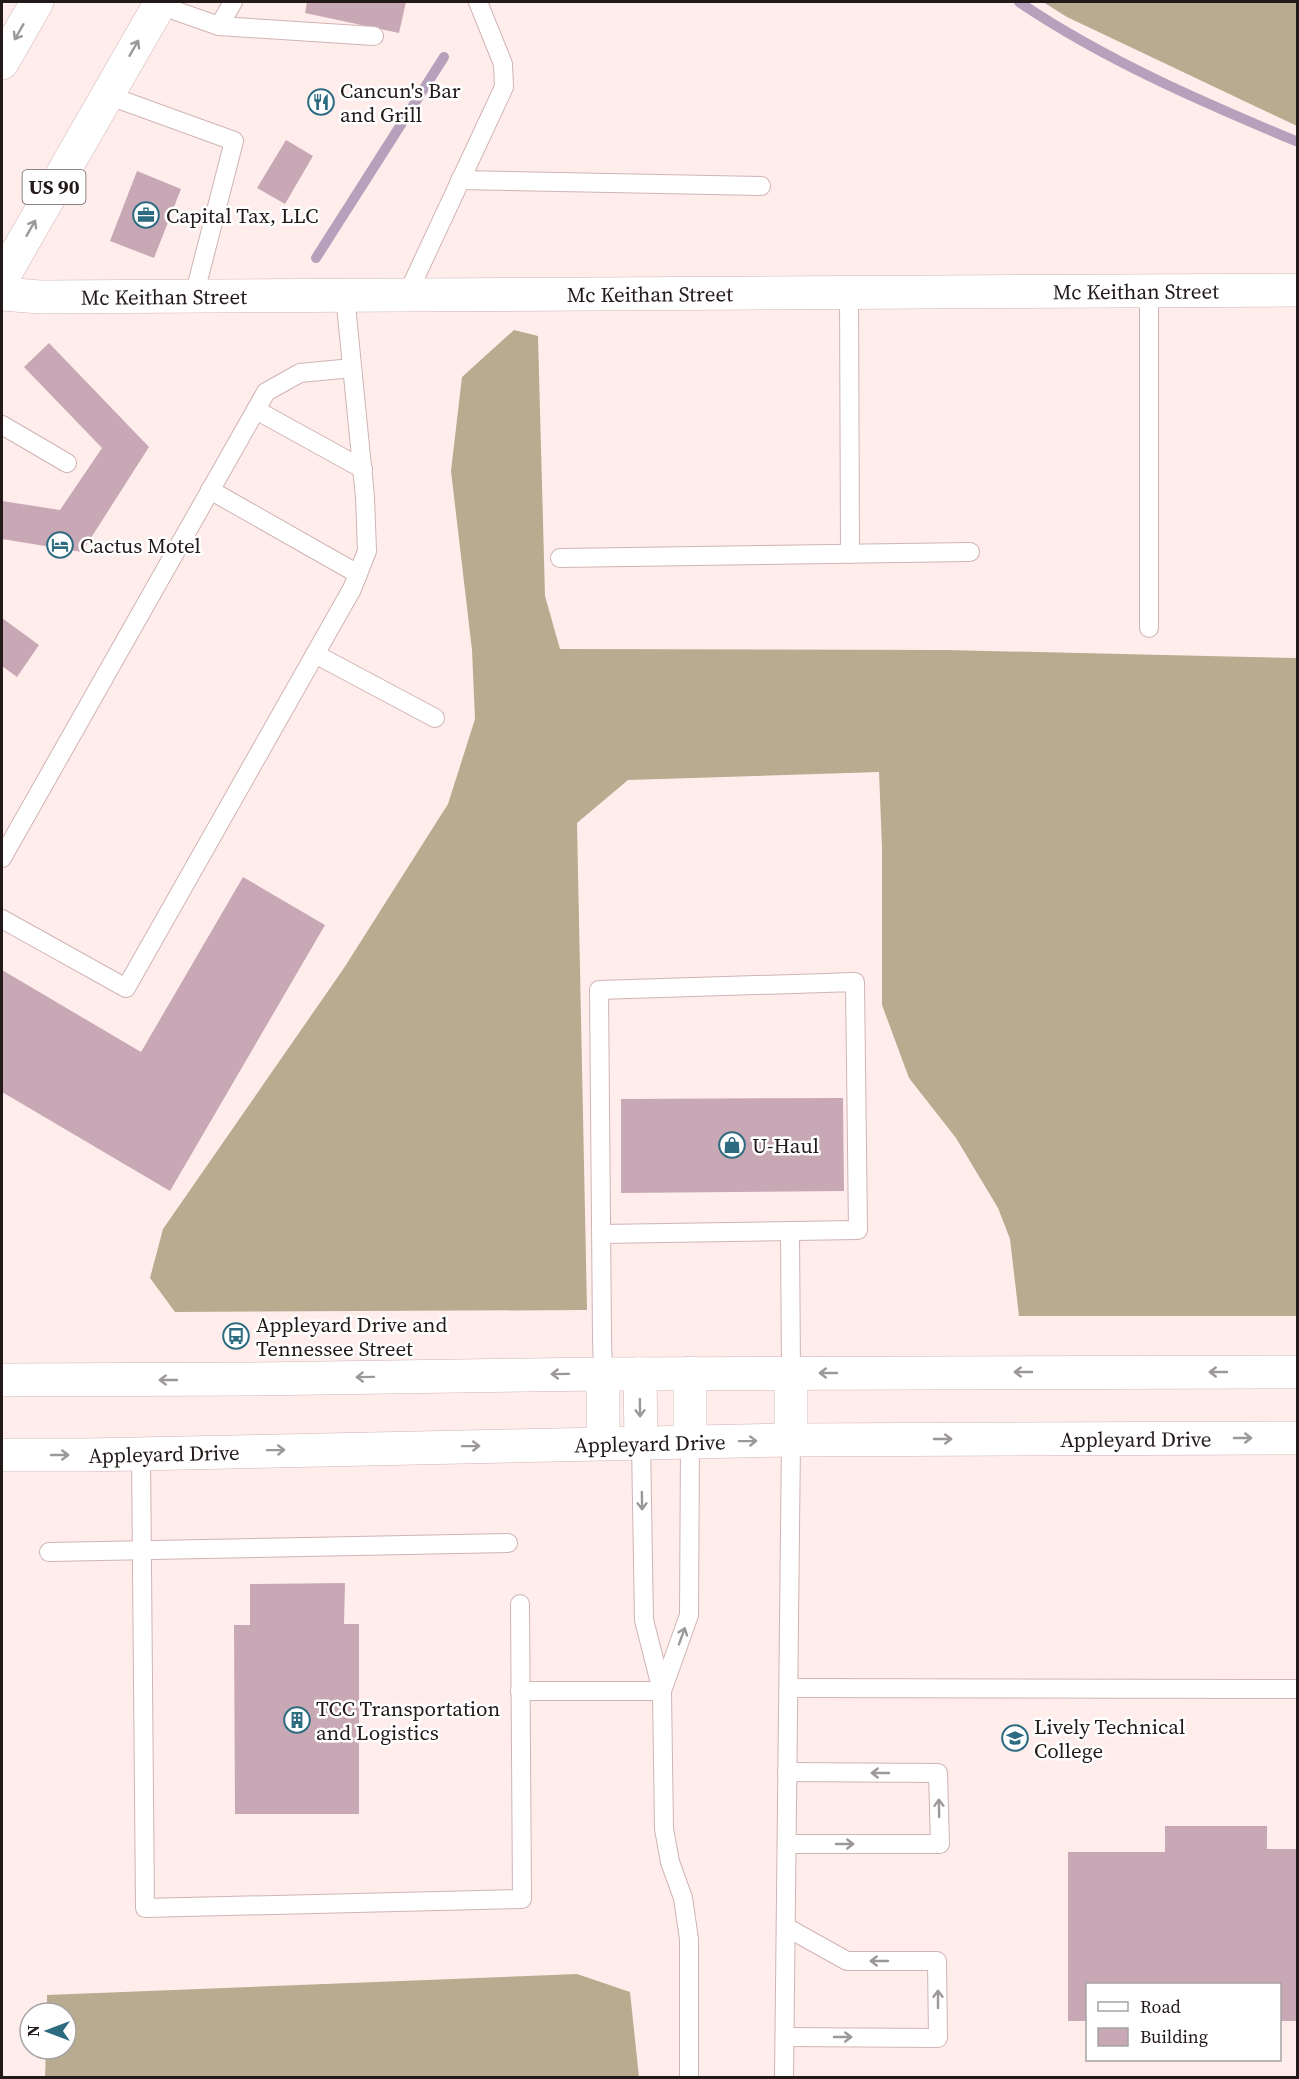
<svg xmlns="http://www.w3.org/2000/svg" width="1299" height="2079" font-family="'Source Serif 4',serif">
<style>
.forest{fill:#b9ab8f}
.lines{fill:none;stroke-linecap:round;stroke-linejoin:round}
.stream{stroke:#b5a1bb;stroke-width:10}
.building{fill:#c9a8b6}
.lane-casing{stroke:#d0b4b3;stroke-width:20}
.street-casing{stroke:#d0b4b3;stroke-width:34}
.secondary-casing{stroke:#d0b4b3;stroke-width:34}
.primary-casing{stroke:#d0b4b3;stroke-width:34}
.lane{stroke:#fff;stroke-width:18}
.street{stroke:#fff;stroke-width:33}
.secondary{stroke:#fff;stroke-width:33}
.primary{stroke:#fff;stroke-width:33}
.oneway{stroke:#9c9898}
.labels{text-anchor:middle;dominant-baseline:central;stroke-width:5;stroke-linejoin:round;paint-order:stroke}
.shield{fill:#fff;stroke:#655e5e;stroke-width:1.5}
.shield-label{font-size:20px;font-weight:bold;fill:#231919}
.poi-label{font-size:21px;fill:#231919;stroke:#fff;text-anchor:start}
.street-label{font-size:21px;fill:#231919;stroke:#fff}
</style>
<rect width="100%" height="100%" fill="#ffedec"/>
<g class="forest">
<path d="M1043 2H1297V126L1067 17Z"/>
<path d="M514 330 538 336 545 596 560 649 946 650 1297 658V1316H1019L1010 1239 998 1208 956 1138 909 1078 882 1005V848L879 772 628 780 577 823 587 1310 175 1312 150 1278 163 1229 344 968 448 804 475 719 472 650 451 471 462 377Z"/>
<path d="M577 1974 630 1992 639 2077H45L46 2049H66V2013H47V1995Z"/>
</g>
<g class="lines">
<g class="stream">
<path d="M1019 2C1105 60 1202 102 1298 142"/>
<path d="M316 258 444 57"/>
</g>
</g>
<g class="building">
<path d="M307 2H406L399 33 305 13Z"/>
<path d="M286 140 313 156 285 204 257 188Z"/>
<path d="M137 171 181 189 154 258 110 241Z"/>
<path d="M49 343 149 447 82 552 2 539V501L60 510 102 448 24 367Z"/>
<path d="M2 618 39 645 17 677 2 666Z"/>
<path d="M243 877 325 925 170 1191 2 1092V970L141 1052Z"/>
<path d="M843 1098 844 1191 621 1193V1099Z"/>
<path d="M345 1583 344 1624H359V1814H235L234 1625H250V1584Z"/>
<path d="M1165 1826H1267V1849H1298V2021H1280V1984H1088V2021H1068V1852H1165Z"/>
</g>
<g class="lines">
<g class="lane-casing">
<g id="lane">
<path d="M159 5 219 26 374 36"/>
<path d="M219 26 233 2"/>
<path d="M107 95 234 141 194 296"/>
<path d="M460 180 761 186"/>
<path d="M1149 290V628"/>
<path d="M849 292 850 554"/>
<path d="M407 295 504 87 503 64 478 2"/>
<path d="M256 410 363 469"/>
<path d="M2 425 67 463"/>
<path d="M210 490 358 574"/>
<path d="M560 558 970 552"/>
<path d="M315 654 435 718"/>
<path d="M2 858 266 392 300 373 352 368"/>
<path d="M2 919 126 988 352 589 367 551 365 497 345 295"/>
<path d="M790 1231 791 1373"/>
<path d="M601 1234 858 1230 855 982 599 990 602 1337 603 1374"/>
<path d="M641 1443 644 1620 662 1691 664 1829 670 1862 683 1898 689 1939V2078"/>
<path d="M141 1453 145 1908 522 1899 520 1604"/>
<path d="M49 1552 508 1543"/>
<path d="M789 1688 1298 1689"/>
<path d="M520 1691H662"/>
<path d="M662 1691 689 1615 690 1442"/>
<path d="M787 1844H940L938 1773 787 1772"/>
<path d="M785 2037 938 2038 937 1961H847L786 1927"/>
<path d="M784 2078 791 1440"/>
</g>
</g>
<g class="street-casing">
<g id="street">
<path id="s1" d="M2 294 40 297 1298 290"/>
</g>
</g>
<g class="secondary-casing">
<g id="secondary">
<path d="M690 1373V1442"/>
<path d="M603 1374V1443"/>
<path d="M640 1374 641 1443"/>
<path d="M2 1380 253 1379 603 1374 1298 1372"/>
<path d="M791 1440V1373"/>
<path id="s2" d="M2 1455H87L791 1440 1298 1438"/>
</g>
</g>
<g class="primary-casing">
<g id="primary">
<path d="M2 63 37 2"/>
<path d="M2 279 161 2"/>
</g>
</g>
<use href="#lane" class="lane"/>
<use href="#street" class="street"/>
<use href="#secondary" class="secondary"/>
<use href="#primary" class="primary"/>
</g>
<defs><path id="oneway-shaft" d="M-6 0H5M1.5-3L5.5 0L1.5 3" fill="none" stroke-width="1.6" stroke-linecap="round" stroke-linejoin="round" transform="scale(1.5)"/></defs>
<g class="oneway">
<use href="#oneway-shaft" transform="translate(19 32) rotate(120)"/>
<use href="#oneway-shaft" transform="translate(134 48) rotate(-60)"/>
<use href="#oneway-shaft" transform="translate(31 228) rotate(-60)"/>
<use href="#oneway-shaft" transform="translate(1023 1372) rotate(180)"/>
<use href="#oneway-shaft" transform="translate(1218 1372) rotate(180)"/>
<use href="#oneway-shaft" transform="translate(828 1373) rotate(180)"/>
<use href="#oneway-shaft" transform="translate(560 1374) rotate(179)"/>
<use href="#oneway-shaft" transform="translate(365 1377) rotate(179)"/>
<use href="#oneway-shaft" transform="translate(168 1380) rotate(180)"/>
<use href="#oneway-shaft" transform="translate(640 1408) rotate(89)"/>
<use href="#oneway-shaft" transform="translate(1243 1438)"/>
<use href="#oneway-shaft" transform="translate(943 1439)"/>
<use href="#oneway-shaft" transform="translate(748 1441) rotate(-1)"/>
<use href="#oneway-shaft" transform="translate(471 1446) rotate(-1)"/>
<use href="#oneway-shaft" transform="translate(276 1450) rotate(-1)"/>
<use href="#oneway-shaft" transform="translate(60 1455)"/>
<use href="#oneway-shaft" transform="translate(642 1501) rotate(89)"/>
<use href="#oneway-shaft" transform="translate(682 1636) rotate(-70)"/>
<use href="#oneway-shaft" transform="translate(880 1773) rotate(-180)"/>
<use href="#oneway-shaft" transform="translate(939 1808) rotate(-91)"/>
<use href="#oneway-shaft" transform="translate(845 1844)"/>
<use href="#oneway-shaft" transform="translate(879 1961) rotate(180)"/>
<use href="#oneway-shaft" transform="translate(938 1999) rotate(-90)"/>
<use href="#oneway-shaft" transform="translate(843 2037)"/>
</g>
<defs>
<g id="restaurant-ring" transform="scale(1.35)"><circle r="9.5" fill="#fff" stroke="#2c6b80" stroke-width="1.5"/><path d="M-5-6h1v4h1v-4h1v4h1v-4h1v5L-1.5 .5V6h-2V.5L-5-1ZM5-6V6H3V1.5H1.5Q1.5-4 5-6Z" fill="#2c6b80"/></g>
<g id="office-ring" transform="scale(1.35)"><circle r="9.5" fill="#fff" stroke="#2c6b80" stroke-width="1.5"/><path d="M-6-3h4V-5.5h4V-3h4V5H-6ZM-1-4.5V-3h2v-1.5ZM-6 0V1H6V0Z" fill="#2c6b80"/></g>
<g id="hotel-ring" transform="scale(1.35)"><circle r="9.5" fill="#fff" stroke="#2c6b80" stroke-width="1.5"/><path d="M-6-4.5h1.5V1H6V5H4.5V3h-9V5H-6ZM-4 0a1.8 1.8 0 1 1 3.6 0ZM.5 0V-2.5h3Q6-2.5 6 0Z" fill="#2c6b80"/></g>
<g id="shop-ring" transform="scale(1.35)"><circle r="9.5" fill="#fff" stroke="#2c6b80" stroke-width="1.5"/><path d="M-5-2.5h2.3a2.7 3.5 0 0 1 5.4 0H5L5.5 6h-11ZM-1.5-2.5h3a1.5 2.3 0 0 0-3 0Z" fill="#2c6b80"/></g>
<g id="bus-ring" transform="scale(1.35)"><circle r="9.5" fill="#fff" stroke="#2c6b80" stroke-width="1.5"/><path d="M-5-6H5V4H4V6H2V4H-2V6H-4V4H-5ZM-3.5-4V0h7V-4ZM-3.5 1.2v1.5H-2V1.2ZM2 1.2v1.5H3.5V1.2Z" fill="#2c6b80"/></g>
<g id="building-ring" transform="scale(1.35)"><circle r="9.5" fill="#fff" stroke="#2c6b80" stroke-width="1.5"/><path d="M-4-6H4V6H1V3H-1V6H-4ZM-2.5-4.3h1.7v1.8h-1.7ZM.8-4.3h1.7v1.8H.8ZM-2.5-1h1.7V.8h-1.7ZM.8-1h1.7V.8H.8Z" fill="#2c6b80"/></g>
<g id="university-ring" transform="scale(1.35)"><circle r="9.5" fill="#fff" stroke="#2c6b80" stroke-width="1.5"/><path d="M0-5L7-2L0 1L-7-2ZM-4 1L0 2.5L4 1V4Q0 6-4 4Z" fill="#2c6b80"/></g>
</defs>
<g fill-rule="evenodd">
<use href="#restaurant-ring" x="321" y="102"/>
<use href="#office-ring" x="146" y="215"/>
<use href="#hotel-ring" x="60" y="545"/>
<use href="#shop-ring" x="732" y="1145"/>
<use href="#bus-ring" x="236" y="1336"/>
<use href="#building-ring" x="297" y="1720"/>
<use href="#university-ring" x="1015" y="1738"/>
</g>
<g class="labels">
<rect class="shield" x="22.5" y="170" width="63" height="34" rx="4.5"/>
<g class="shield-label">
<text x="54" y="187">US 90</text>
</g>
<g class="poi-label">
<text x="340" y="90">Cancun's Bar<tspan x="340" dy="24">and Grill</tspan></text>
<text x="166" y="215">Capital Tax, LLC</text>
<text x="80" y="545">Cactus Motel</text>
<text x="752" y="1145">U-Haul</text>
<text x="256" y="1324">Appleyard Drive and<tspan x="256" dy="24">Tennessee Street</tspan></text>
<text x="316" y="1708">TCC Transportation<tspan x="316" dy="24">and Logistics</tspan></text>
<text x="1034" y="1726">Lively Technical<tspan x="1034" dy="24">College</tspan></text>
</g>
<g class="street-label">
<text stroke="none"><textPath href="#s1" startOffset="1134">Mc Keithan Street</textPath></text>
<text stroke="none"><textPath href="#s1" startOffset="648">Mc Keithan Street</textPath></text>
<text stroke="none"><textPath href="#s1" startOffset="162">Mc Keithan Street</textPath></text>
<text stroke="none"><textPath href="#s2" startOffset="1134">Appleyard Drive</textPath></text>
<text stroke="none"><textPath href="#s2" startOffset="648">Appleyard Drive</textPath></text>
<text stroke="none"><textPath href="#s2" startOffset="162">Appleyard Drive</textPath></text>
</g>
</g>
<rect width="1299" height="2079" fill="none" stroke="#231919" stroke-width="6"/>
<rect x="1086" y="1983" width="195" height="78" fill="#ffffff" stroke="#a7a3a3" stroke-width="1.5"/>
<rect x="1098" y="2002" width="30" height="9" fill="#ffffff" stroke="#a7a3a3" stroke-width="1.5"/>
<text x="1140" y="2013" font-size="18" fill="#231919">Road</text>
<rect x="1098" y="2028" width="30" height="18" fill="#c9a8b6" stroke="#a7a3a3" stroke-width="1.5"/>
<text x="1140" y="2043" font-size="18" fill="#231919">Building</text>
<g transform="translate(48 2031) rotate(270)"><circle r="28" fill="#ffffff" stroke="#a7a3a3" stroke-width="1.5"/>
<path d="M0-4.5L10 22L0 15L-10 22Z" fill="#2c6b80"/>
<text y="-9" font-size="16" font-weight="bold" text-anchor="middle" fill="#231919">N</text>
</g>
</svg>
